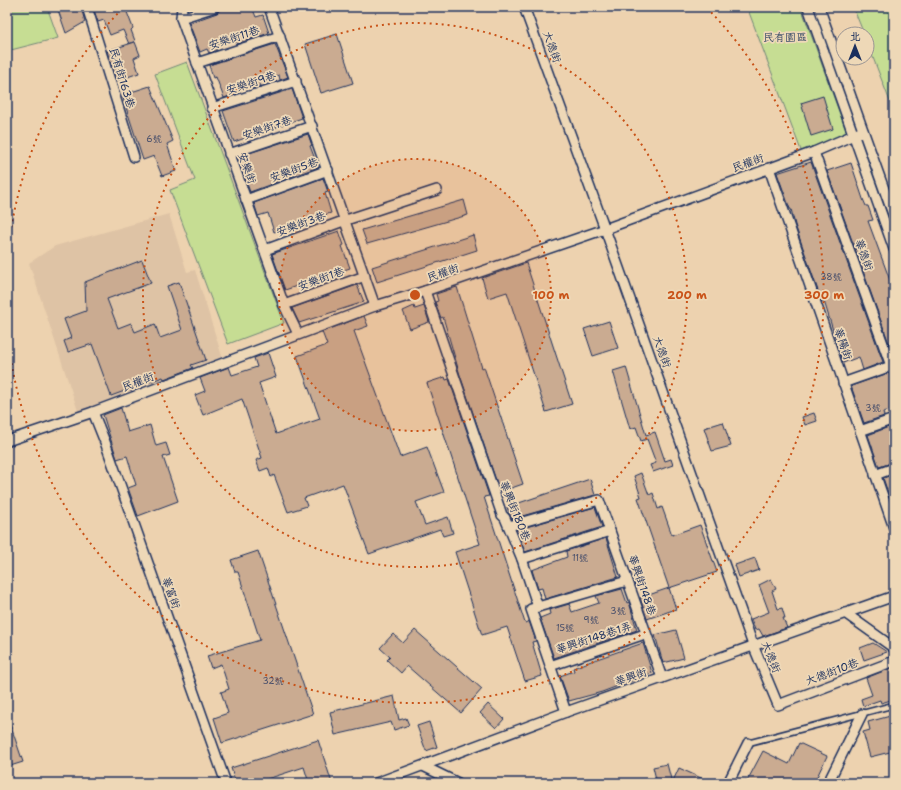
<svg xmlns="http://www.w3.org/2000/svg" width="901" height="790" font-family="'Shantell Sans','LXGW WenKai TC',sans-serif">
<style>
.built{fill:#dec3a5}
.green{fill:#c6dd93;stroke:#708678}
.building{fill:#caab91;stroke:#1b2f5e}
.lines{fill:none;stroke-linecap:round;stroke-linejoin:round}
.service-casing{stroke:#1b2f5e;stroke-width:8}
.minor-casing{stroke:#1b2f5e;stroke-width:12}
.service{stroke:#eed8b7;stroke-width:4.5}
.minor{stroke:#eed8b7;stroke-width:9}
.ring{fill:none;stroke:#c95318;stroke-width:2;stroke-dasharray:2 4}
.labels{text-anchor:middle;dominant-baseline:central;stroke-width:3.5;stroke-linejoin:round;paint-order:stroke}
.number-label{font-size:9px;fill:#474e6b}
.park-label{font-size:11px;fill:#354966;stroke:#eed8b7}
.street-label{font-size:11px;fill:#1b2f5e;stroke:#eed8b7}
.centre{fill:#c95318;stroke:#eed8b7;stroke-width:2}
.ring-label{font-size:12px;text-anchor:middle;font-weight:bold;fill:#c95318;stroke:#eed8b7;stroke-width:3.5;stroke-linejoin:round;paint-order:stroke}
</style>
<rect width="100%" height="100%" fill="#edd2af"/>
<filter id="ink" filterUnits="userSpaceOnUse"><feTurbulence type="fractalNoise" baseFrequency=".025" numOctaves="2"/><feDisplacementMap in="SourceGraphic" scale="8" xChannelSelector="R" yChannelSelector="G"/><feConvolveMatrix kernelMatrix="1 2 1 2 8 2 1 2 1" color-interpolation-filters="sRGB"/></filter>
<g filter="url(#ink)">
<path class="built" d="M169 214 187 272 195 270 226 369 82 423 29 263 55 246Z"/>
<g class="green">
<path d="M7 7H47L58 38 7 51Z"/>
<path d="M747 7H801L846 131V134L802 153Z"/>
<path d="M853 7H894V112L867 42V34H864Z"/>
<path d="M187 62 284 323 228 344 170 190 195 180 155 74Z"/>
</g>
<g class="building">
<path d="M57 7H81L85 22 66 33Z"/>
<path d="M93 7H125L133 28 131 30 135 41 129 44 123 30 110 35 104 20 98 22Z"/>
<path d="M221 7H252L256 17 263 15 269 33 237 44 233 39 216 46 217 50 209 53 207 49 200 52 189 23 217 13Z"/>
<path d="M337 34 353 83 321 93 305 44Z"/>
<path d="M135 42 140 55 134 58 139 73 116 81 107 51Z"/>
<path d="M275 44 288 77 280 80 279 75 259 82 261 86 253 89 251 85 237 90 238 93 224 98 216 77 213 78 209 65Z"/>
<path d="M150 86 173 141 167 144 176 171 162 176 154 156 143 160 122 95Z"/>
<path d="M292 89 302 118 234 142 223 111Z"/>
<path d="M823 96 833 129 811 136 801 103Z"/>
<path d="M308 134 312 145 310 146 318 167 250 192 237 157Z"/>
<path d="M811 162 883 362 863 370 859 357 843 363 824 301 822 302 795 225 791 209H790L777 173Z"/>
<path d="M851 163 863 199 866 206H868L873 220 868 221 894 291V357L827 171Z"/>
<path d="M323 178 328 192 325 193 331 213 298 223 274 232 268 213 258 216 254 203Z"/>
<path d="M464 200 468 215 367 244 362 230Z"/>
<path d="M339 231 344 245 342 246 350 268 285 290 272 254Z"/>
<path d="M473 235 477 250 377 282 372 267Z"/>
<path d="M142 260 151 283 107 299 118 328 131 323 135 332 155 324 160 338 182 330 167 286 179 282 206 360 191 365 193 368 164 379 163 377 111 396 92 344 68 352 64 341 71 338 64 319 86 311 85 282Z"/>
<path d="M526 263 572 404 546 412 507 292 488 298 482 278Z"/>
<path d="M357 285 364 302 299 323 292 308Z"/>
<path d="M457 287 482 368 484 367 523 484 500 492 460 375 443 317 441 318 435 302 438 301 436 294Z"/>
<path d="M414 306 415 309 424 306 429 322 410 329 403 311Z"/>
<path d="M364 316 368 326 354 331 400 457 427 447 444 492 416 502 425 525 448 517 453 533 443 536 440 529 369 554 343 484 304 498 307 506 288 512 274 475 271 477 268 468 260 471 256 460 262 458 242 399 203 415 195 395 205 391 200 378 229 367 232 375 257 367 254 358 268 353 276 377 259 383 276 434 320 419 297 356 327 345 322 332Z"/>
<path d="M609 321 618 348 593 356 584 329Z"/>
<path d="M626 367 646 435 655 432 665 461 671 459 673 465 653 472 650 465 656 463 647 439 641 441 636 427 630 429 613 371Z"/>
<path d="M894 371V409L883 412 884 416 864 423 851 386Z"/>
<path d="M445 377 446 380 449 379 489 496 484 497 525 623 529 621 536 641 532 642 542 676 525 681 507 627 482 635 455 552 480 544 427 383Z"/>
<path d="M121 408 128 432 150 425 156 446 166 443 170 455 163 457 178 501 138 516 128 488 136 485 127 456 117 459 103 415Z"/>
<path d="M814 413 817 421 805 425 802 417Z"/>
<path d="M723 422 731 446 712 451 704 428Z"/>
<path d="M894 425V462L879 467 868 435Z"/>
<path d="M641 473 649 495 653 493 658 509 662 507 672 535 700 525 717 572 669 588 638 498 641 497 634 476Z"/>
<path d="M894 474V510L883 478Z"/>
<path d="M590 479 595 495 512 519 509 513 507 507Z"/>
<path d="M595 507 602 527 525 552 516 530Z"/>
<path d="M606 538 618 577 545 599 542 588 538 589 532 570 567 557 566 551Z"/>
<path d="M258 551 313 714 222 743 214 718 228 713 221 692 229 689 221 664 211 668 207 656 260 640 238 572H235L231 560Z"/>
<path d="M755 558 759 570 739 577 735 565Z"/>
<path d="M771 579 776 589 772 591 778 609 782 608 785 618H783L787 628 763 636 759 629 755 630 751 619 769 612 759 585Z"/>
<path d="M669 588 676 609 647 619 640 598Z"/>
<path d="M622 589 627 603 629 602 637 630 554 658 540 618 550 614 549 610 569 604 572 612 599 603 596 596Z"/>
<path d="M415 630 482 689 461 713 407 666 401 673 387 660 390 657 380 648 393 634 403 643Z"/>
<path d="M676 630 684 658 663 663 655 635Z"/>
<path d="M643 643 652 673 602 692 569 701 560 676 574 671 573 668 594 660Z"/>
<path d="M873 643 887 652 864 660 860 648Z"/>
<path d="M894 667V699L881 703 880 700 863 706 861 699 872 695 866 678Z"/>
<path d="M394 696 399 720 406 718 409 725 394 730 391 722 335 735 330 712Z"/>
<path d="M488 704 504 719 496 728 480 713Z"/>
<path d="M894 715V751L870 757 863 732 870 730 868 722Z"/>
<path d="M7 718H8L23 762 7 767Z"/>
<path d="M429 722 437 747 426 751 417 726Z"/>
<path d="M318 740 332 783H309L304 767 255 783H236L231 768Z"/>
<path d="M799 743 827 756 814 783H746L763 751 789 764Z"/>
<path d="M667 764 672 783 679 768 712 783H657L653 767Z"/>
</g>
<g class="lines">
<g class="service-casing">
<path id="service" d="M748 743 894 705"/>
</g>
<g class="minor-casing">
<g id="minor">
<path d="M87 7 134 157"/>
<path d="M182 7 181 18 284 305 298 334"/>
<path d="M269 7 375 306"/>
<path d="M524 7 605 229 753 645 778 705 894 661"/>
<path d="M808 7 894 249"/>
<path d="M819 7 894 217"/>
<path d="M181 18 215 7"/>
<path d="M197 63 280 36"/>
<path d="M212 108 296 81"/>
<path d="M814 152 891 366"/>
<path d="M229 154 312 126"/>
<path d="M769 168 894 528"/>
<path d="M246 200 328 170"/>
<path d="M265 250 346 220 437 190"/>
<path d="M425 291 502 515 505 518 522 559 538 607"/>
<path d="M284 305 365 276"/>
<path d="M843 383 894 365"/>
<path d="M93 412 105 442 226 783"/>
<path d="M860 431 894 419"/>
<path d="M7 441 93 412 375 306 425 291 605 229 814 152 863 131"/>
<path d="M875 475 894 468"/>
<path d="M509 526 599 500 662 678"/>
<path d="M522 559 610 531"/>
<path d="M845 613 894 648"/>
<path d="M550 666 645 634"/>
<path d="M566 712 531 609 627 581"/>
<path d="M423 766 458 783"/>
<path d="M376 783 566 712 894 596"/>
<path d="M728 783 748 743"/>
<path d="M828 783 862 714"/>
</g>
</g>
<use href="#service" class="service"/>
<use href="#minor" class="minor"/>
</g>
</g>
<circle cx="415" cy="295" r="136" fill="#c95318" fill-opacity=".12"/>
<g class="ring">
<circle cx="415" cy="295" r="136"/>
<circle cx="415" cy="295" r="272"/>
<path d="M7 263A409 409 0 0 1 123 8M707 8A409 409 0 1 1 7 327"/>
</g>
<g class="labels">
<g class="number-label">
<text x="154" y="139">6號</text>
<text x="831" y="277">38號</text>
<text x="873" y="408">3號</text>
<text x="580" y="558">11號</text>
<text x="618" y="611">3號</text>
<text x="591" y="620">9號</text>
<text x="565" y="628">15號</text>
<text x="273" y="681">32號</text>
</g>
<g class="park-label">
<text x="785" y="37">民有園區</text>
</g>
<g class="street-label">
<text transform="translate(234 38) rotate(-18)">安樂街11巷</text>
<text transform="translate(552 47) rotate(70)">大德街</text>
<text transform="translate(122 78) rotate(73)">民有街163巷</text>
<text transform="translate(251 83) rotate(-18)">安樂街9巷</text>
<text transform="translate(267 128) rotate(-19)">安樂街7巷</text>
<text transform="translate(748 163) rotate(-20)">民權街</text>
<text transform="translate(247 168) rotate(70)">安樂街</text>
<text transform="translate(294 170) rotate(-20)">安樂街5巷</text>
<text transform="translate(301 224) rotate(-20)">安樂街3巷</text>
<text transform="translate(864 255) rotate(70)">華德街</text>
<text transform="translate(443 273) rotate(-19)">民權街</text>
<text transform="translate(321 279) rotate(-20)">安樂街1巷</text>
<text transform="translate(843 344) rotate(71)">華陽街</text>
<text transform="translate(662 352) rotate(70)">大德街</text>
<text transform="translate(138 382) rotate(-21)">民權街</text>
<text transform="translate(515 511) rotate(68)">華興街180巷</text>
<text transform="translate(642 585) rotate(71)">華興街148巷</text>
<text transform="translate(171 593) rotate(70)">華富街</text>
<text transform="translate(594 638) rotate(-18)">華興街148巷1弄</text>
<text transform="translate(771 657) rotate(68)">大德街</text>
<text transform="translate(832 672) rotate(-21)">大德街10巷</text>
<text transform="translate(631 677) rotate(-19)">華興街</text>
</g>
</g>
<circle cx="415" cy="295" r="6" class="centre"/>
<g class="ring-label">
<text x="551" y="299">100 m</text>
<text x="687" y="299">200 m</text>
<text x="824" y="299">300 m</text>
</g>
<rect width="901" height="790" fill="none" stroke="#eed8b7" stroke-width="24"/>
<rect x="12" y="12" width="877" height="766" fill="none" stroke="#1b2f5e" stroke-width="1.5" filter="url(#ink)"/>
<g transform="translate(855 46)"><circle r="19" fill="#eed8b7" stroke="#9a9493"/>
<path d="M0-3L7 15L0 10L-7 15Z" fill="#1b2f5e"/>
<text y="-6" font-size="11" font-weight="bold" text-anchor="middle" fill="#1b2f5e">北</text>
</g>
</svg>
